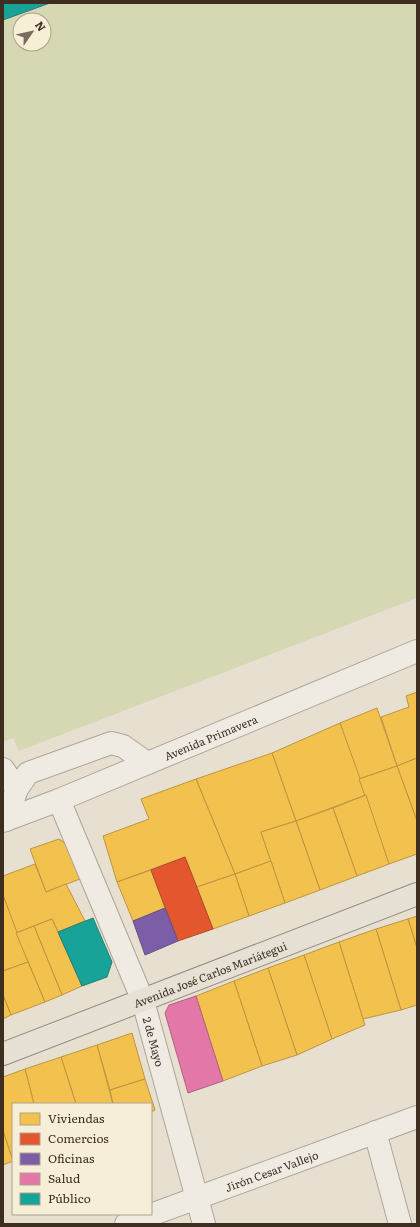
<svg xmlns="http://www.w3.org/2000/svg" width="420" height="1227" font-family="Literata,serif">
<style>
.green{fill:#d6d7b3;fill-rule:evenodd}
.homes{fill:#f2c14e;stroke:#bc9540}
.shops{fill:#e4572e;stroke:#b24b2a}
.offices{fill:#7b5ea7;stroke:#68507e}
.health{fill:#e377a8;stroke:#b1617f}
.public{fill:#17a398;stroke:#228074}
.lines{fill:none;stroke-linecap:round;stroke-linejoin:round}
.minor-casing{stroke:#ada599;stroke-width:24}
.major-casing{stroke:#928b80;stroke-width:24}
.minor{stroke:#efebe3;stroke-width:22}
.major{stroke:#e6e1d4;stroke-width:22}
.labels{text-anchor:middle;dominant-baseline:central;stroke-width:4;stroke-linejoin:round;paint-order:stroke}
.street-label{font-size:11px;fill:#3d2e20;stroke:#f7eed8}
</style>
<rect width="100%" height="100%" fill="#e7e0d1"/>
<path class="green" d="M3 3H417V598L19 751 13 738 3 742ZM20 20H44V44H20Z"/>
<g class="homes">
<path d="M417 692V758L397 766 381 717 409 707 406 696Z"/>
<path d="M377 708 397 766 359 779 340 723Z"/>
<path d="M340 723 366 795 296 821 272 753Z"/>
<path d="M272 753 296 821 261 832 271 861 235 874 196 779Z"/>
<path d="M417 758V821L397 766Z"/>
<path d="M397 766 417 821V854L389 864 359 779Z"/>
<path d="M196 779 235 874 197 887 185 857 117 882 103 836 149 819 141 799Z"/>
<path d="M366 795 389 864 357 876 333 808Z"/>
<path d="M333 808 357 876 320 890 296 821Z"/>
<path d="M296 821 320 890 285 903 261 832Z"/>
<path d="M59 839 68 845 80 879 46 892 30 849Z"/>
<path d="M271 861 285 903 249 916 235 874Z"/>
<path d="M35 864 46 892 66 884 85 921 58 932 52 919 16 933 3 895V876Z"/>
<path d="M151 870 165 908 133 921 117 882Z"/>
<path d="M235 874 249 916 213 929 197 887Z"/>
<path d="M3 895 28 962 3 971Z"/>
<path d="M417 916V948L408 919Z"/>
<path d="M52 919 82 986 62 995 34 926Z"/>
<path d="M408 919 417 948V1005L401 1010 376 929Z"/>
<path d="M34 926 62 995 45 1002 16 933Z"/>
<path d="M376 929 401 1010 363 1019 339 942Z"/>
<path d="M339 942 365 1025 332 1039 304 955Z"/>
<path d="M304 955 332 1039 297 1055 268 968Z"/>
<path d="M28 962 45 1002 11 1015 3 995V971Z"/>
<path d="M268 968 297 1055 262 1066 234 981Z"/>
<path d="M234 981 262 1066 223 1081 196 996Z"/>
<path d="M3 995 11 1015 3 1019Z"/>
<path d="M132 1033 145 1079 110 1090 97 1045Z"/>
<path d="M97 1045 113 1104H76L61 1057Z"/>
<path d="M61 1057 76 1104H34L25 1069Z"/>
<path d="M25 1069 34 1104H13V1161L3 1131V1077Z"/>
<path d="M145 1079 155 1110 151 1112V1104H113L110 1090Z"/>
<path d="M3 1131 13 1161 3 1165Z"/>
</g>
<path class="shops" d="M185 857 213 929 178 941 151 870Z"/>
<path class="offices" d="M165 908 178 941 145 955 133 921Z"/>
<path class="health" d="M196 996 223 1081 188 1093 165 1013 169 1005Z"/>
<g class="public">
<path d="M3 3H50L3 20Z"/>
<path d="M93 918 112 962 107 977 82 986 58 932Z"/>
</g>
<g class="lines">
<g class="minor-casing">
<g id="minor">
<path d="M3 769 17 789"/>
<path id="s1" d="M59 800 143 1001 204 1224"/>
<path d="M6 820 17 789 28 773 111 743 123 746 147 763"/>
<path id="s2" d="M3 821 59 800 417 651"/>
<path d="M375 1132 400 1224"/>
<path id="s3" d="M126 1224 417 1117"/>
</g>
</g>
<g class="major-casing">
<g id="major">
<path id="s4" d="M3 1054 417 894"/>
</g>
</g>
<use href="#minor" class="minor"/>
<use href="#major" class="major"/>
</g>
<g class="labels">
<g class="street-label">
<text stroke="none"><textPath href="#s2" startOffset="224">Avenida Primavera</textPath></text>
<text stroke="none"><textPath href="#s4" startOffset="222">Avenida José Carlos Mariátegui</textPath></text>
<text stroke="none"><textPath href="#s1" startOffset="260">2 de Mayo</textPath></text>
<text stroke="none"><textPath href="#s3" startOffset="155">Jirón Cesar Vallejo</textPath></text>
</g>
</g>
<rect width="420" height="1227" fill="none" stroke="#3d2e20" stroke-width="8"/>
<rect x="12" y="1103" width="140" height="112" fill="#f7eed8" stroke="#ada18e"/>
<rect x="20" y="1113" width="20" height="12" fill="#f2c14e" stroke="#ada18e"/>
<text x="48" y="1123" font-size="12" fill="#3d2e20">Viviendas</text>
<rect x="20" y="1133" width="20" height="12" fill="#e4572e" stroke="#ada18e"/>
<text x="48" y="1143" font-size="12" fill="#3d2e20">Comercios</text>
<rect x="20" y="1153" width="20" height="12" fill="#7b5ea7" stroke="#ada18e"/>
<text x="48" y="1163" font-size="12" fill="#3d2e20">Oficinas</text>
<rect x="20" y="1173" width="20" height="12" fill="#e377a8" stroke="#ada18e"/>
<text x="48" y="1183" font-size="12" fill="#3d2e20">Salud</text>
<rect x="20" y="1193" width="20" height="12" fill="#17a398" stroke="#ada18e"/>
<text x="48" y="1203" font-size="12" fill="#3d2e20">Público</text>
<g transform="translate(32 32) rotate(56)"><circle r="19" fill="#f7eed8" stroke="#ada18e"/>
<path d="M0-3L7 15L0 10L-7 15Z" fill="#786c5e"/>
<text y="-6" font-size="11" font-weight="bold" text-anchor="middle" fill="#3d2e20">N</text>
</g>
</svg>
